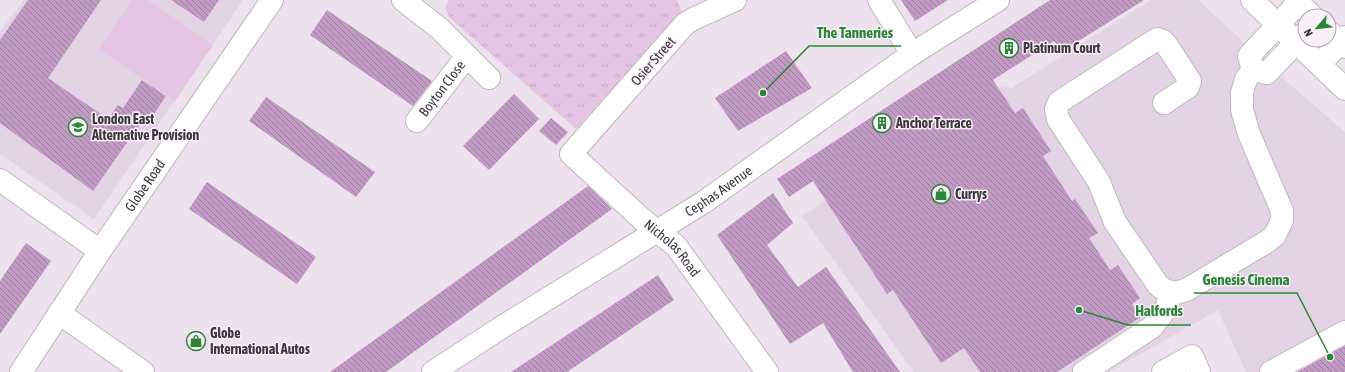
<svg xmlns="http://www.w3.org/2000/svg" width="1345" height="372" font-family="'Asap Condensed',sans-serif">
<style>
.built{fill:#e3d3e4}
.grass{fill:#e4c6e4}
.park{fill:url(#park-tufts)}
.building{fill:url(#building-back-hatch)}
.lines{fill:none;stroke-linecap:round;stroke-linejoin:round}
.minor-casing{stroke:#c1b7c1;stroke-width:24}
.major-casing{stroke:#c1b7c1;stroke-width:24}
.highway-casing{stroke:#c1b7c1;stroke-width:24}
.minor{stroke:#fff;stroke-width:22}
.major{stroke:#fff;stroke-width:22}
.highway{stroke:#fff;stroke-width:22}
.labels{text-anchor:middle;dominant-baseline:central;stroke-width:3;stroke-linejoin:round;paint-order:stroke}
.poi-label{font-size:14px;font-weight:bold;fill:#3c383c;stroke:#f9eff9;text-anchor:start}
.street-label{font-size:14px;fill:#3c383c;stroke:#f9eff9}
.leader{fill:none;stroke:#2b8637;stroke-width:1.5}
.callout-dot{fill:#2b8637;stroke:#f9eff9;stroke-width:1.5}
.callout-label{font-size:15px;text-anchor:middle;font-weight:bold;fill:#2b8637;stroke:#f9eff9;stroke-width:3;stroke-linejoin:round;paint-order:stroke}
</style>
<defs>
<pattern id="park-tufts" width="24" height="20" patternUnits="userSpaceOnUse"><rect width="24" height="20" fill="#e4c6e4"/><path d="M3 7l-1-3M5 7V3M7 7l1-3M15 17l-1-3M17 17v-4M19 17l1-3" fill="none" stroke="#c4abc4"/></pattern>
<pattern id="building-back-hatch" width="6" height="6" patternUnits="userSpaceOnUse"><rect width="6" height="6" fill="#c29bc4"/><path d="M-1 5l2 2M0 0l6 6M5-1l2 2" fill="none" stroke="#9f7fa0"/></pattern>
</defs>
<rect width="100%" height="100%" fill="#ece1ec"/>
<g class="built">
<path d="M24 0H243L94 219 0 154V32Z"/>
<path d="M1151 0H1198L1278 74 1345 132V372H1246L1218 310 1109 372H914L802 216 1000 87 1008 86 1010 89Z"/>
</g>
<path class="grass" d="M132 0H148L213 45 175 101 99 49Z"/>
<path class="park" d="M449 0H677L682 12 576 129 450 18 445 8Z"/>
<g class="building">
<path d="M28 0H101L48 78 108 119 118 105 123 108 142 80 166 96 152 117 147 114 93 191 0 123V40Z"/>
<path d="M171 0H219L204 22Z"/>
<path d="M901 0H948L915 21Z"/>
<path d="M1050 0H1144L1061 52 1054 41 993 80 1015 113 1023 108 1051 151 1043 156 1072 201 1075 199 1098 233 1089 238 1110 270 1118 265 1140 298 1132 304 1141 317 1057 372H980L964 348 941 363 893 290 887 294 813 181 789 197 777 179Z"/>
<path d="M327 10 432 81 413 106 310 35Z"/>
<path d="M786 51 812 88 738 131 715 98Z"/>
<path d="M514 94 539 119 489 170 463 146Z"/>
<path d="M266 97 375 172 356 197 249 121Z"/>
<path d="M551 118 568 132 556 145 539 131Z"/>
<path d="M207 182 316 257 297 284 189 209Z"/>
<path d="M588 186 612 209 386 372H330Z"/>
<path d="M773 193 793 223 767 245 798 287 826 267 900 372H853L823 323 790 344 717 235Z"/>
<path d="M26 243 51 261 0 334V281Z"/>
<path d="M658 275 674 300 567 372H511Z"/>
<path d="M1345 346V372H1297Z"/>
</g>
<g class="lines">
<g class="minor-casing">
<g id="minor">
<path d="M403 0 439 28 489 78"/>
<path id="s1" d="M735 0 693 19 685 24 571 154 643 220 676 246 767 372"/>
<path d="M879 0 912 54"/>
<path d="M1253 70 1249 56 1298 3"/>
<path d="M1253 70 1267 73 1305 33"/>
<path d="M1164 103 1188 87 1190 81 1166 44 1163 41 1157 39 1059 102 1056 109 1058 119 1099 182 1115 222 1158 285C1168 294 1176 294 1188 289L1268 241 1275 235 1282 220V211L1249 134 1242 110V93L1246 79 1253 70"/>
<path id="s2" d="M417 121 466 57"/>
<path d="M0 180 100 251"/>
<path d="M59 313 143 372"/>
<path id="s3" d="M433 372 502 327 704 202 912 54 998 0"/>
<path d="M1084 372 1152 327 1166 309 1171 293"/>
<path d="M1163 372 1192 356 1199 372"/>
<path d="M1271 372 1345 332"/>
</g>
</g>
<g class="major-casing">
<g id="major">
<path d="M1320 64 1345 37"/>
<path id="s4" d="M21 372 100 251 272 0"/>
</g>
</g>
<g class="highway-casing">
<g id="highway">
<path d="M1252 0 1345 89"/>
<path d="M1295 0 1312 16"/>
<path d="M1329 32 1345 47"/>
</g>
</g>
<use href="#minor" class="minor"/>
<use href="#major" class="major"/>
<use href="#highway" class="highway"/>
</g>
<defs>
<g id="building-ring" transform="scale(1)"><circle r="9.5" fill="#f9eff9" stroke="#2b8637" stroke-width="1.5"/><path d="M-4-6H4V6H1V3H-1V6H-4ZM-2.5-4.3h1.7v1.8h-1.7ZM.8-4.3h1.7v1.8H.8ZM-2.5-1h1.7V.8h-1.7ZM.8-1h1.7V.8H.8Z" fill="#2b8637"/></g>
<g id="school-ring" transform="scale(1)"><circle r="9.5" fill="#f9eff9" stroke="#2b8637" stroke-width="1.5"/><path d="M0-5L7-2L0 1L-7-2ZM-4 1L0 2.5L4 1V4Q0 6-4 4Z" fill="#2b8637"/></g>
<g id="shop-ring" transform="scale(1)"><circle r="9.5" fill="#f9eff9" stroke="#2b8637" stroke-width="1.5"/><path d="M-5-2.5h2.3a2.7 3.5 0 0 1 5.4 0H5L5.5 6h-11ZM-1.5-2.5h3a1.5 2.3 0 0 0-3 0Z" fill="#2b8637"/></g>
</defs>
<g fill-rule="evenodd">
<use href="#building-ring" x="1009" y="48"/>
<use href="#building-ring" x="882" y="123"/>
<use href="#school-ring" x="78" y="127"/>
<use href="#shop-ring" x="941" y="194"/>
<use href="#shop-ring" x="196" y="341"/>
</g>
<g class="labels">
<g class="poi-label">
<text x="1023" y="48">Platinum Court</text>
<text x="92" y="119">London East<tspan x="92" dy="16">Alternative Provision</tspan></text>
<text x="896" y="123">Anchor Terrace</text>
<text x="955" y="194">Currys</text>
<text x="210" y="333">Globe<tspan x="210" dy="16">International Autos</tspan></text>
</g>
<g class="street-label">
<text transform="translate(653 61) rotate(-49)">Osier Street</text>
<text stroke="none"><textPath href="#s2" startOffset="41">Boyton Close</textPath></text>
<text stroke="none"><textPath href="#s4" startOffset="224">Globe Road</textPath></text>
<text stroke="none"><textPath href="#s3" startOffset="338">Cephas Avenue</textPath></text>
<text stroke="none"><textPath href="#s1" startOffset="367">Nicholas Road</textPath></text>
</g>
</g>
<path class="leader" d="M763 93L809 46H901M1330 357L1297 293H1194M1079 310L1128 325H1191"/>
<g class="callout-dot">
<circle cx="763" cy="93" r="4"/>
<circle cx="1330" cy="357" r="4"/>
<circle cx="1079" cy="310" r="4"/>
</g>
<g class="callout-label">
<text x="855" y="38">The Tanneries</text>
<text x="1246" y="285">Genesis Cinema</text>
<text x="1159" y="316">Halfords</text>
</g>
<g transform="translate(1317 28) rotate(242)"><circle r="19" fill="#f9eff9" stroke="#ada6ad"/>
<path d="M0-3L7 15L0 10L-7 15Z" fill="#2b8637"/>
<text y="-6" font-size="11" font-weight="bold" text-anchor="middle" fill="#3c383c">N</text>
</g>
</svg>
